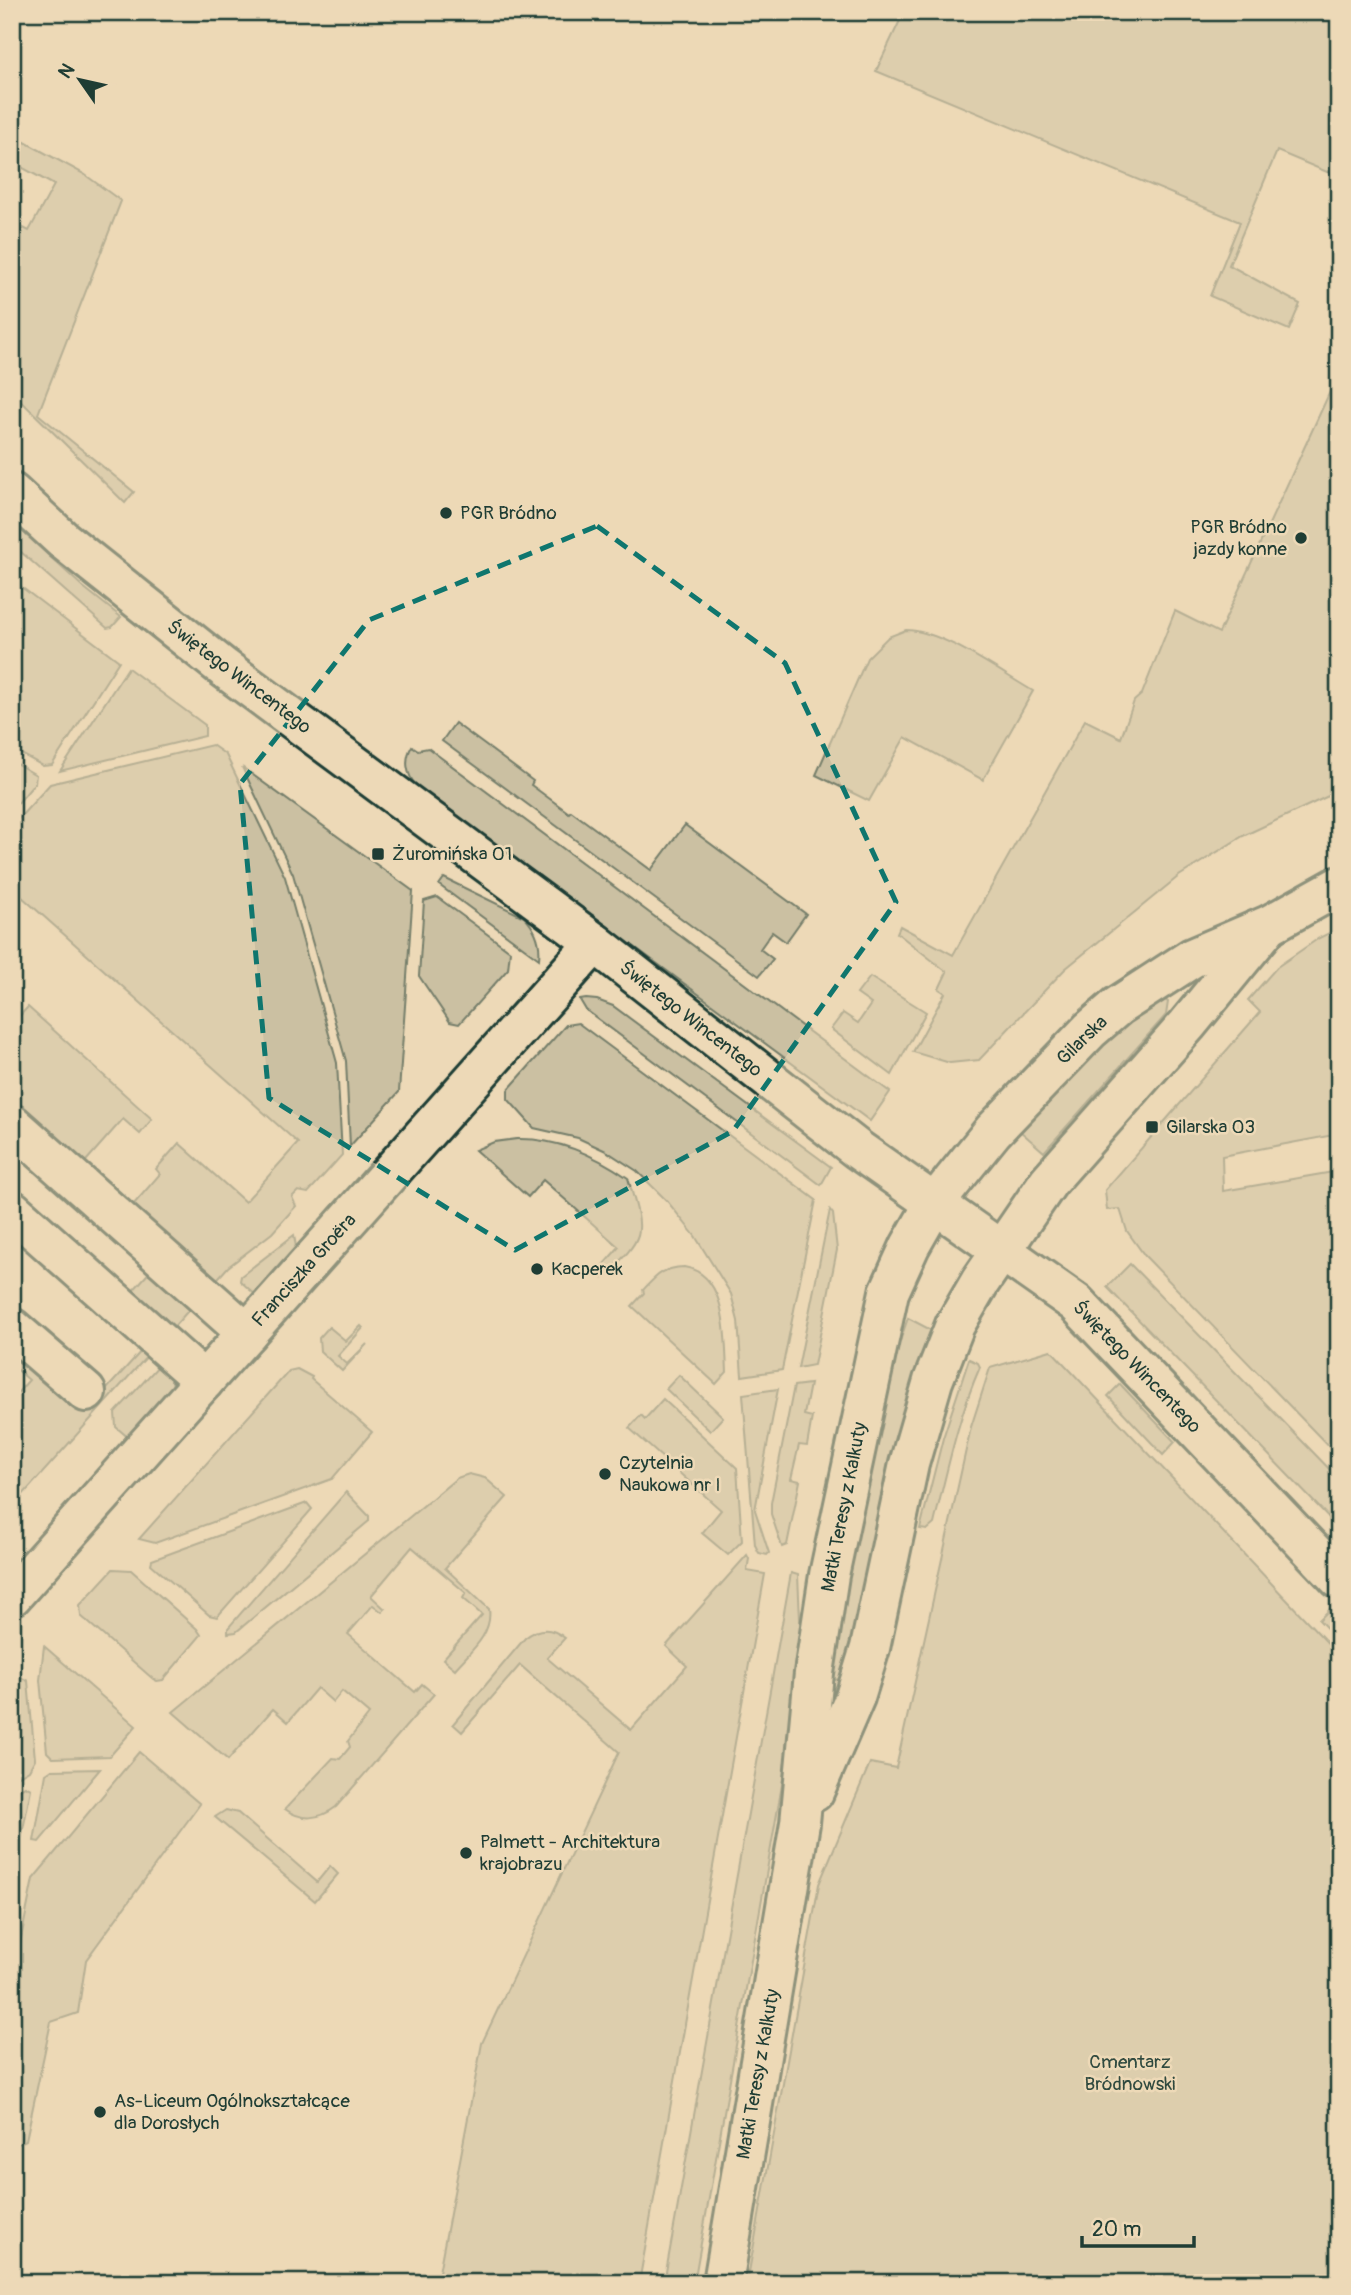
<svg xmlns="http://www.w3.org/2000/svg" width="1351" height="2295" font-family="Pangolin,sans-serif">
<style>
.green{fill:#cbc0a2;stroke:#757e6b;stroke-width:2}
.lines{fill:none;stroke-linecap:round;stroke-linejoin:round}
.minor-casing{stroke:#1f3d34;stroke-width:44}
.tertiary-casing{stroke:#1f3d34;stroke-width:44}
.minor{stroke:#edd9b7;stroke-width:38}
.tertiary{stroke:#edd9b7;stroke-width:38}
.marked{fill:none;stroke:#0f766e;stroke-width:5;stroke-dasharray:14 9;stroke-linejoin:round}
.poi-dot{fill:#1f3d34;stroke:#edd9b7;stroke-width:2.5}
.labels{text-anchor:middle;dominant-baseline:central;stroke-width:5;stroke-linejoin:round;paint-order:stroke}
.poi-label{font-size:19px;fill:#1f3d34;stroke:#edd9b7;text-anchor:start}
.street-label{font-size:19px;fill:#1f3d34;stroke:#edd9b7}
.park-label{font-size:19px;fill:#304a3f;stroke:#edd9b7}
</style>
<rect width="100%" height="100%" fill="#edd9b7"/>
<filter id="ink" filterUnits="userSpaceOnUse"><feTurbulence type="fractalNoise" baseFrequency=".0143" numOctaves="2"/><feDisplacementMap in="SourceGraphic" scale="14" xChannelSelector="R" yChannelSelector="G"/><feConvolveMatrix kernelMatrix="1 2 1 2 8 2 1 2 1" color-interpolation-filters="sRGB"/></filter>
<g filter="url(#ink)">
<g class="green">
<path d="M904 12H1339V177L1277 151 1229 265 1300 304 1289 330 1210 296 1240 222 876 71Z"/>
<path d="M12 135 84 174 121 201 38 414 134 492 125 503 12 392V222L29 231 54 185 12 162Z"/>
<path d="M1339 372V791L1243 836 1179 876 1065 969 979 1060 950 1063 913 1052 945 993 939 989 947 972 897 933 900 926 953 955 1085 720 1121 738 1134 701 1142 694 1175 611 1219 633Z"/>
<path d="M12 522 82 586 121 617 112 627 107 628 12 544Z"/>
<path d="M12 580 119 661 52 765 43 766 12 749Z"/>
<path d="M906 630C942 630 1000 672 1033 691L983 780 905 737 869 801 816 775 867 658 888 637Z"/>
<path d="M128 668 205 725V736L60 771Z"/>
<path d="M455 723 533 781 531 785 569 813 571 811 651 870 685 825 806 914 786 942 772 932 760 949 773 959 759 976 442 741Z"/>
<path d="M212 745 226 755 285 877 337 1063 342 1155 308 1193 298 1191 292 1197 296 1206 272 1233 228 1267 211 1286 127 1212 160 1174 156 1169 179 1143 245 1202 298 1143 12 888V826L50 784Z"/>
<path d="M412 746 418 750 428 748 890 1092 870 1121 417 786C406 775 404 759 412 746Z"/>
<path d="M12 761 36 775 35 783 12 810Z"/>
<path d="M242 767 413 891 399 1092 350 1146 346 1061 293 874Z"/>
<path d="M444 878 524 917C536 929 541 942 539 959L439 885Z"/>
<path d="M437 897 510 951 508 969 459 1024 450 1022 419 976 424 901Z"/>
<path d="M1339 928V1134L1222 1156 1223 1191 1339 1171V1457L1145 1256 1127 1231 1120 1209 1107 1210 1105 1190 1260 1012 1248 1000 1277 967 1319 938Z"/>
<path d="M870 977 926 1012 892 1075 831 1029 843 1013 858 1023 871 1004 857 994Z"/>
<path d="M1155 998H1162L1168 1002 1166 1015 1044 1152 1020 1131 1088 1059Z"/>
<path d="M586 999 597 1000 613 1006 831 1167 821 1185 586 1010 580 1000Z"/>
<path d="M28 1007 152 1119 140 1134 123 1119 79 1169 12 1109V1024Z"/>
<path d="M578 1023 816 1200 782 1370 742 1376 738 1321 731 1294 695 1236 667 1201 637 1171 606 1151 578 1138 534 1128 508 1099V1090L566 1025Z"/>
<path d="M517 1139C558 1138 595 1155 628 1178 645 1237 647 1234 603 1278L597 1272 619 1247 543 1180 528 1197 475 1150 494 1142Z"/>
<path d="M830 1210 833 1214 837 1250 814 1365 798 1368Z"/>
<path d="M294 1235 297 1253 258 1297 240 1281 241 1276Z"/>
<path d="M1130 1264 1339 1479V1528L1107 1287Z"/>
<path d="M154 1267 195 1303 171 1330 130 1294Z"/>
<path d="M684 1267C728 1274 725 1338 727 1372L716 1384 632 1306 644 1293 643 1290C657 1275 662 1268 684 1267Z"/>
<path d="M908 1318 931 1330 908 1394 842 1675 839 1679 832 1681 836 1612 883 1390Z"/>
<path d="M361 1326 363 1328 338 1356 347 1364 367 1344 342 1371 320 1351 319 1338 329 1327 346 1341Z"/>
<path d="M143 1349 149 1354 12 1507V1399L29 1380 12 1365V1352L15 1350 86 1412Z"/>
<path d="M1051 1350 1339 1655V2283H747L819 1884 870 1763 896 1768 971 1427 990 1368Z"/>
<path d="M969 1359 978 1363 980 1367C958 1417 947 1471 934 1524L927 1530 920 1529 943 1438Z"/>
<path d="M160 1364 172 1377 173 1392 130 1439 116 1427 115 1413Z"/>
<path d="M297 1369 312 1377 311 1379 372 1432 332 1479 155 1543 139 1539 289 1371Z"/>
<path d="M679 1375 723 1417 710 1431 666 1389Z"/>
<path d="M810 1384 804 1415 812 1417 807 1446 799 1445 791 1479 800 1481 787 1545 782 1547 771 1514V1503L794 1386Z"/>
<path d="M1120 1384 1175 1442 1163 1455 1108 1396Z"/>
<path d="M778 1389 755 1510 769 1553 767 1555 759 1553 755 1545 743 1394Z"/>
<path d="M663 1399 737 1468 742 1541 728 1555 702 1533 721 1510 629 1428 641 1415 645 1419Z"/>
<path d="M469 1474 485 1478 507 1497 445 1568 489 1609C493 1634 470 1652 455 1669L443 1659 482 1615 463 1598 466 1593 412 1547 371 1596 385 1609 382 1612 373 1605 348 1634 415 1692 422 1684 434 1694 336 1807C319 1820 301 1821 285 1809L333 1758 340 1759 350 1747 348 1741 369 1714 342 1691 333 1702 317 1688 288 1722 273 1709 228 1760 173 1712 457 1478Z"/>
<path d="M346 1492 369 1516V1521L236 1632 228 1633V1628Z"/>
<path d="M307 1503 312 1509 217 1617 209 1615 151 1564 152 1560Z"/>
<path d="M747 1555 749 1559 747 1571 765 1574 639 2283H437L482 2043 619 1752 520 1665 462 1732 453 1724 525 1638C539 1627 551 1627 565 1638L547 1658 631 1730 687 1666 666 1646Z"/>
<path d="M113 1569 131 1570 197 1629 201 1635 163 1680 157 1681 153 1679 81 1616 80 1605Z"/>
<path d="M791 1573 798 1575 801 1641 785 1768 694 2283H664Z"/>
<path d="M1331 1608 1339 1615V1641L1319 1620Z"/>
<path d="M44 1646 136 1726 110 1756 53 1758 47 1752 40 1680Z"/>
<path d="M18 1676 28 1681 35 1759 29 1770 12 1780V1682Z"/>
<path d="M139 1752 200 1804 86 1960 78 2013 51 2022 26 2140 12 2147V1983L33 1879Z"/>
<path d="M100 1769 39 1842 34 1841 46 1774 52 1770Z"/>
<path d="M25 1786 31 1789 16 1865 12 1874V1794Z"/>
<path d="M226 1810 238 1813 317 1882 330 1866 338 1874 315 1901 215 1817Z"/>
</g>
<g class="lines">
<g class="minor-casing">
<g id="minor">
<path d="M12 1124 247 1333"/>
<path d="M12 1210 204 1381"/>
<path d="M12 1328 86 1392"/>
<path d="M12 1596 595 943"/>
</g>
</g>
<g class="tertiary-casing">
<g id="tertiary">
<path d="M12 493 63 540 224 668 595 943 857 1149 1076 1303 1339 1579"/>
<path d="M814 1792 855 1697 870 1648 909 1464 933 1381 955 1325 980 1282 1049 1181 1187 1025 1265 930"/>
<path d="M723 2283 800 1823 814 1673 829 1575 889 1292 910 1246 934 1204 993 1131 1090 1030 1118 1006 1192 958 1269 925 1339 886"/>
</g>
</g>
<use href="#minor" class="minor"/>
<use href="#tertiary" class="tertiary"/>
</g>
</g>
<path d="M0 0H1351V2295H0ZM597 526 785 663 896 902 733 1131 515 1250 269 1098 240 784 369 620Z" fill="#edd9b7" fill-opacity=".55" fill-rule="evenodd"/>
<path class="marked" d="M597 526 785 663 896 902 733 1131 515 1250 269 1098 240 784 369 620Z"/>
<g class="poi-dot">
<circle cx="446" cy="513" r="7"/>
<circle cx="1301" cy="538" r="7"/>
<rect x="371" y="847" width="14" height="14" rx="3.5"/>
<rect x="1145" y="1120" width="14" height="14" rx="3.5"/>
<circle cx="537" cy="1269" r="7"/>
<circle cx="605" cy="1474" r="7"/>
<circle cx="466" cy="1853" r="7"/>
<circle cx="100" cy="2112" r="7"/>
</g>
<g class="labels">
<g class="poi-label">
<text x="460" y="513">PGR Bródno</text>
<text x="1287" y="527" text-anchor="end">PGR Bródno<tspan x="1287" dy="22">jazdy konne</tspan></text>
<text x="392" y="854">Żuromińska 01</text>
<text x="1166" y="1127">Gilarska 03</text>
<text x="551" y="1269">Kacperek</text>
<text x="619" y="1463">Czytelnia<tspan x="619" dy="22">Naukowa nr I</tspan></text>
<text x="480" y="1842">Palmett - Architektura<tspan x="480" dy="22">krajobrazu</tspan></text>
<text x="114" y="2101">As-Liceum Ogólnokształcące<tspan x="114" dy="22">dla Dorosłych</tspan></text>
</g>
<g class="street-label">
<text transform="translate(239 677) rotate(37)">Świętego Wincentego</text>
<text transform="translate(691 1019) rotate(38)">Świętego Wincentego</text>
<text transform="translate(1082 1040) rotate(-44)">Gilarska</text>
<text transform="translate(304 1270) rotate(-48)">Franciszka Groëra</text>
<text transform="translate(1137 1367) rotate(46)">Świętego Wincentego</text>
<text transform="translate(844 1507) rotate(-79)">Matki Teresy z Kalkuty</text>
<text transform="translate(758 2074) rotate(-80)">Matki Teresy z Kalkuty</text>
</g>
<g class="park-label">
<text x="1130" y="2062">Cmentarz<tspan x="1130" dy="22">Bródnowski</tspan></text>
</g>
</g>
<rect width="1351" height="2295" fill="none" stroke="#edd9b7" stroke-width="42"/>
<rect x="21" y="21" width="1309" height="2253" fill="none" stroke="#1f3d34" stroke-width="2.5" filter="url(#ink)"/>
<g transform="translate(80 80) rotate(304)" stroke="#edd9b7" stroke-width="5" paint-order="stroke">
<path d="M0-5L12 26L0 18L-12 26Z" fill="#1f3d34"/>
<text y="-10" font-size="19" font-weight="bold" text-anchor="middle" fill="#1f3d34">N</text>
</g>
<path d="M1082 2236v10h112v-10" fill="none" stroke="#1f3d34" stroke-width="3.5"/>
<text x="1092" y="2236" font-size="21" fill="#1f3d34" stroke="#edd9b7" stroke-width="5" paint-order="stroke">20 m</text>
</svg>
